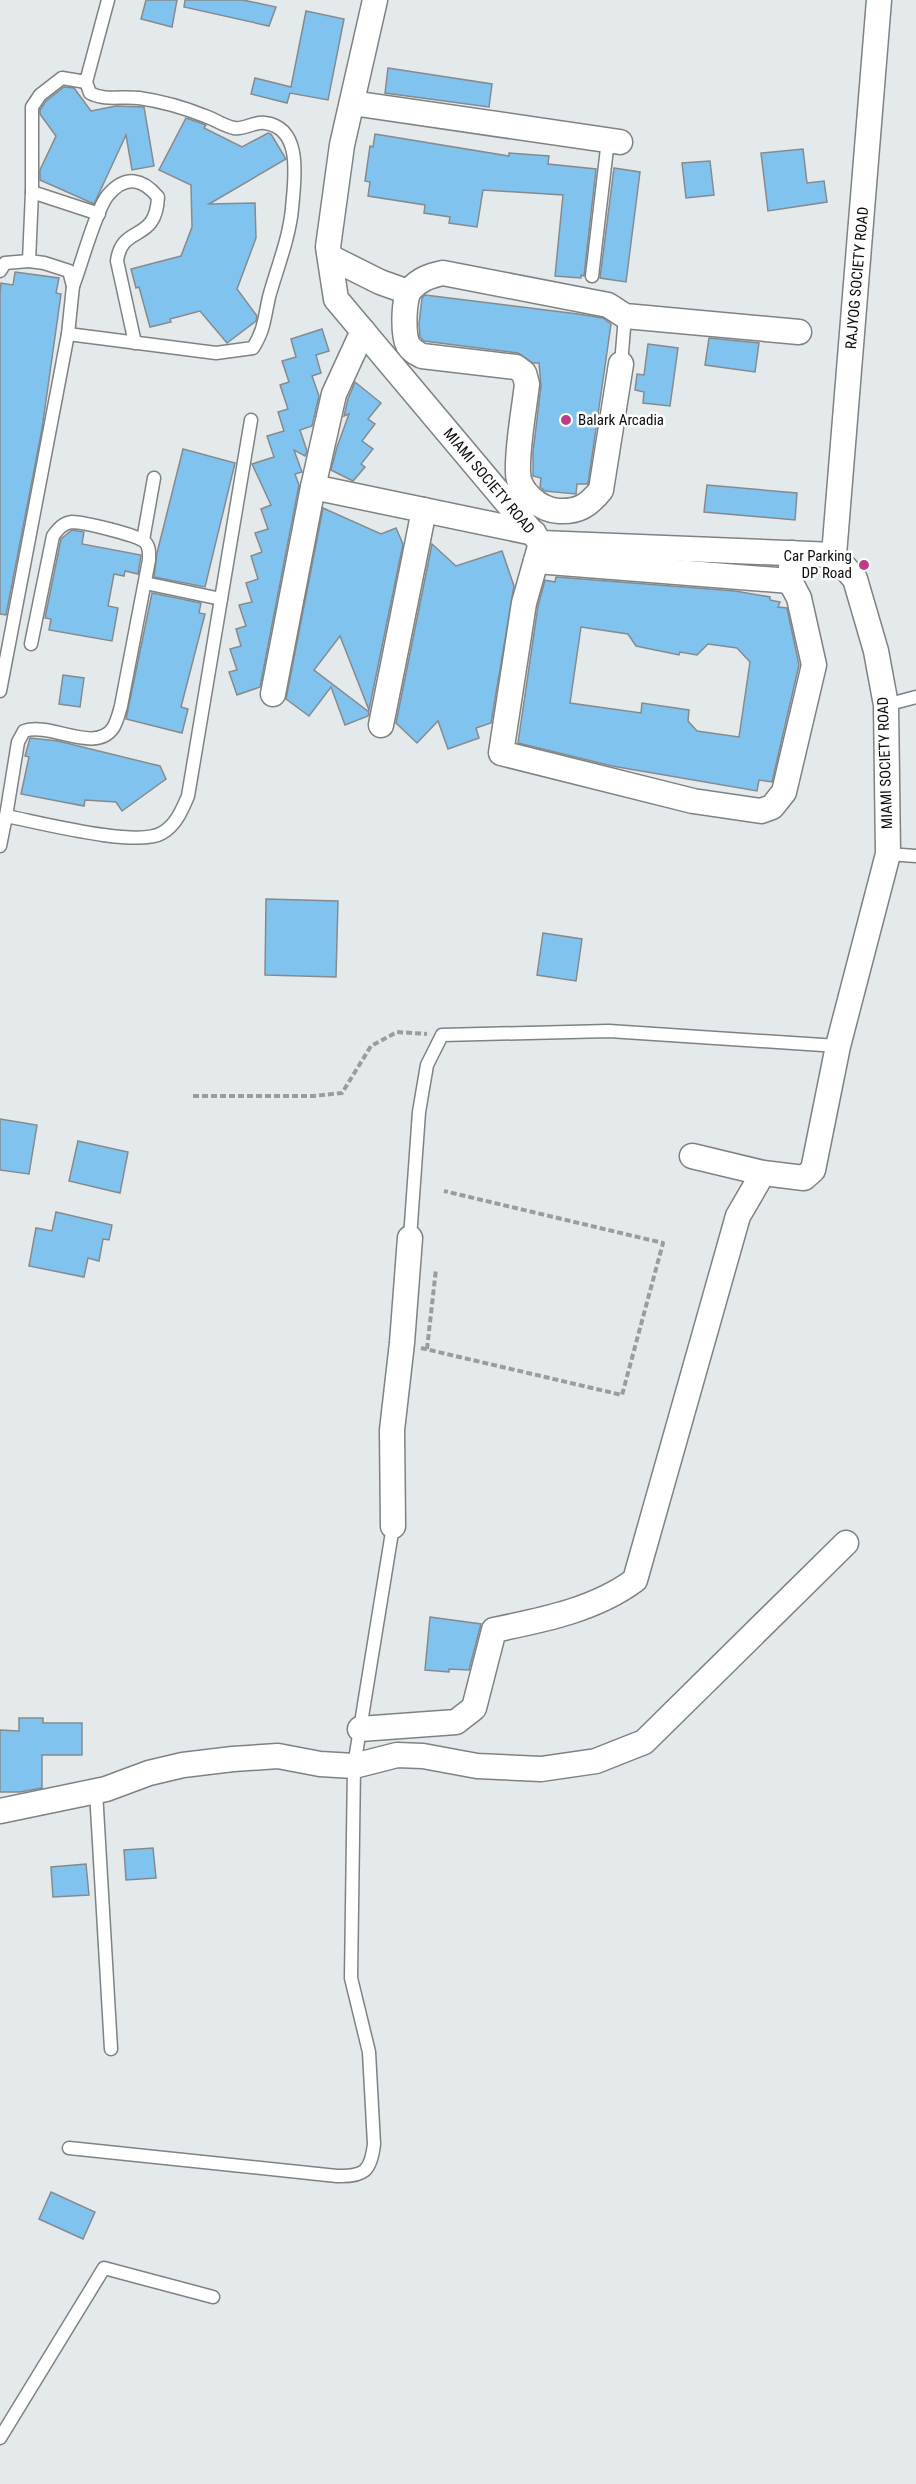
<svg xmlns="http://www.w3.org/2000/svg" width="916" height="2484" font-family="'Roboto Condensed',sans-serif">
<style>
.building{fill:#81c3ef;stroke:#878a8d;stroke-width:1.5;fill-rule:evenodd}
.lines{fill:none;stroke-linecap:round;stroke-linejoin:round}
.lane-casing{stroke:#7d8283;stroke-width:15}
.street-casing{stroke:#7d8283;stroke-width:27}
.path{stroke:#999d9e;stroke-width:4;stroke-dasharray:6 3;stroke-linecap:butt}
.lane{stroke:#fff;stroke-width:12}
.street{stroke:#fff;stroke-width:24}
.poi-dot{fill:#be3c85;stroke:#fff;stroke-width:2}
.labels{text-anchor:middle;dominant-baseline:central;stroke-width:5;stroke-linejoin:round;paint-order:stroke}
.street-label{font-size:15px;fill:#0b0d0d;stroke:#fff}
.poi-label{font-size:15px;fill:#0b0d0d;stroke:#fff;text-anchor:start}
</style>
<rect width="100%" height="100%" fill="#e4eaeb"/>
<g class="building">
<path d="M146 0H177L172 27 141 19Z"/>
<path d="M185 0H243L276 7 269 26 184 7Z"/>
<path d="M306 11 344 19 328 100 290 93 287 103 251 94 255 78 291 87Z"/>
<path d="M388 68 492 84 489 107 385 93Z"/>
<path d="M64 87 74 88 91 111 116 106 144 107 154 166 132 170 126 135 94 204 40 180V170L56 136 40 114V110L46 101Z"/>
<path d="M186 118 206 125 204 128 242 147 268 133 271 134 286 159 209 204 255 203 256 238 237 289 257 316 256 321 227 343 200 311 170 319 171 322 150 327 139 287 136 288 131 269 181 256 192 227 191 185 159 170Z"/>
<path d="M375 134 509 156V153L549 156 548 164 596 169 584 276 581 275V278L555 276 563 195 483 190 477 227 449 223 450 217 424 213 425 205 368 196 370 182 365 181 370 146 373 147Z"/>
<path d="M803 149 807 183 824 181 827 202 768 211 761 153Z"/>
<path d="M710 161 714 195 686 198 682 163Z"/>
<path d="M614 168 640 172 626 282 600 278Z"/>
<path d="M15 272 59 278 56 293 61 294 42 429 6 615 0 614V293L1 283 13 285Z"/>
<path d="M425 295 578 314 603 318 611 324 588 484H577L576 494 545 491 540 487 541 478 533 476V452L541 386 539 363H533L518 353 424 341 420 337 419 324 422 298Z"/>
<path d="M322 329 329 351 316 355 321 373 312 376 319 396 312 426 300 430 307 451 305 456 294 450 302 472 295 474 299 485 260 687 237 695 229 672 237 670 230 649 241 646 236 629 246 626 239 605 252 602 246 583 258 579 251 556 262 552 255 533 268 529 261 509 271 505 252 464 274 457 267 436 284 431 278 412 288 409 280 385 289 382 282 361 296 357 291 339Z"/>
<path d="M709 338 759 343 755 372 705 365Z"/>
<path d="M648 344 678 348 670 406 643 403 644 392 635 390 637 374 644 375Z"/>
<path d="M355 382 381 403 368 419 375 424 362 441 373 449 361 464 365 467 353 481 331 470 337 447 349 414 344 416 348 399Z"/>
<path d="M183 449 235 463 205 587 154 577 157 553Z"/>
<path d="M707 485 797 493 795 520 704 512Z"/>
<path d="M323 508 381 534 396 528 403 544 369 710 340 636 314 670 369 712 368 716 345 725 331 687 309 716 286 699Z"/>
<path d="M72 530 84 532 82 544 141 555 138 574 125 571 124 576 114 574 108 606 118 608 112 641 49 630 51 619 45 618 61 539Z"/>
<path d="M432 544 456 566 502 551 514 586 491 723 476 728 479 738 448 749 438 721 417 743 396 723Z"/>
<path d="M556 577 735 591 770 597V600L780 602 778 607 787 608 799 665 772 782 759 780 757 791 612 766 518 743 538 606 545 580 555 582ZM581 627 628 634 636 646 679 655 680 652 697 655 708 644 737 648 750 662 739 737 697 731 688 721 689 710 642 703 641 713 570 703Z"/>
<path d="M152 593 201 603 199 613 205 614 181 707 188 709 182 733 126 719Z"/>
<path d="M63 675 84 678 80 707 59 704Z"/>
<path d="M30 738 58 741 160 766 166 779 122 811 116 802 85 800 84 806 21 794 29 757 25 756Z"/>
<path d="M266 899 338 901 336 977 265 975Z"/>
<path d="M543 933 582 939 576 981 537 975Z"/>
<path d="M0 1119 37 1125 29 1174 0 1170Z"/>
<path d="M78 1141 128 1152 120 1193 69 1181Z"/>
<path d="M56 1212 112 1225 109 1240 103 1239 99 1261 88 1258 84 1277 29 1266 36 1228 52 1231Z"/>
<path d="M430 1617 481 1624 469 1670 449 1669V1672L425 1670Z"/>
<path d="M19 1718H43V1723H82V1755H42V1788L20 1792H0V1730L19 1731Z"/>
<path d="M153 1848 156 1878 126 1880 124 1850Z"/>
<path d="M86 1864 89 1895 53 1897 51 1867Z"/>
<path d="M51 2192 95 2212 83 2239 39 2219Z"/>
</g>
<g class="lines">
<g class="lane-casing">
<g id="lane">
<path d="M32 192 99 214"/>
<path d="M0 271 5 263 29 261"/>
<path d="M592 276 608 140"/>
<path d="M73 286C81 266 96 209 108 195 126 174 143 179 158 197 156 244 122 223 117 261L135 343"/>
<path d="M68 334 216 353 253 348C265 328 264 319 269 297 277 268 289 239 292 209 294 182 304 128 265 123 254 121 245 130 234 128 224 126 214 119 205 116 185 108 160 101 139 98 121 96 105 101 90 93L86 82 108 0"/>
<path d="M621 364 625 316"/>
<path d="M143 540 154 478"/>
<path d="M145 583 221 599"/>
<path d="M31 644 53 536C58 529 63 523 72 522 83 522 138 535 145 542 150 547 149 554 149 560L121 706C119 713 117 722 113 728 95 754 51 722 24 731L18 742 6 816C38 822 137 848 162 833 176 825 182 810 188 796L251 420"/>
<path d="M0 691 68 334 73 286 69 271 44 263 29 261 32 192V107L40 95 62 78 86 82"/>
<path d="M886 705 916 697"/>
<path d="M0 846 6 816"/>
<path d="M888 854 916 856"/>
<path d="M410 1238 419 1112 427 1065 442 1035 609 1031 838 1046"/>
<path d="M96 1791 111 2049"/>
<path d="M69 2148 337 2176C364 2177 371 2171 374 2144L369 2052 351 1978 354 1766 393 1526"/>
<path d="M0 2438 104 2268 213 2297"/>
</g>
</g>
<g class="street-casing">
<g id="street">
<path d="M375 0 342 145 328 247 336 299 541 543 834 555 855 579 876 651 886 705 888 854 838 1046 813 1170 804 1178 763 1173 692 1156"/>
<path d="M352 103 620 142"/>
<path d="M330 257 380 282 408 292"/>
<path d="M621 364 601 490C589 505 579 512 559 511 540 510 518 492 518 472 517 446 524 411 527 384L524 373 516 367 422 356C416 353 412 351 408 345 403 335 403 299 410 290 420 279 429 276 443 273L608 305 625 316 799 332"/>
<path d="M313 487 534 533"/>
<path d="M541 543 524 603 501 753 693 801 761 811 772 807 784 792 814 665 799 598 790 581 792 553"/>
<path d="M834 555 879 0"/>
<path d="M536 561 790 581"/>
<path d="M273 694 313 487 334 394 363 331"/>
<path d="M381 725 424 510"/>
<path d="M393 1526 392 1430 402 1343 410 1238"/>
<path d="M360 1729 456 1722 474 1708 494 1630C542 1620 595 1610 635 1580L738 1216 763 1173"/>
<path d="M0 1811 106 1789 149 1773 183 1765 233 1759 278 1756 320 1764 354 1766 397 1755 423 1756 477 1766 541 1769 596 1761 644 1742 846 1543"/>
</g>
</g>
<g class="path">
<path d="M193 1096H313L342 1093 371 1046 397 1032 427 1034"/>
<path d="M421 1348 622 1395 663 1243 444 1191"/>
<path d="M427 1349 436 1269"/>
</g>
<use href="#lane" class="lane"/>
<use href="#street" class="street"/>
</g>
<g class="poi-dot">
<circle cx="566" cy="420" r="6"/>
<circle cx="864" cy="565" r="6"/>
</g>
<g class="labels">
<g class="street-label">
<text transform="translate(857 278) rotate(-85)">RAJYOG SOCIETY ROAD</text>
<text transform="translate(489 481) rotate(50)">MIAMI SOCIETY ROAD</text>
<text transform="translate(885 763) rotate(-92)">MIAMI SOCIETY ROAD</text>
</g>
<g class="poi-label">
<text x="578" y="420">Balark Arcadia</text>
<text x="852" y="556" text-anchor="end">Car Parking<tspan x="852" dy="17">DP Road</tspan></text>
</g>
</g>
</svg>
